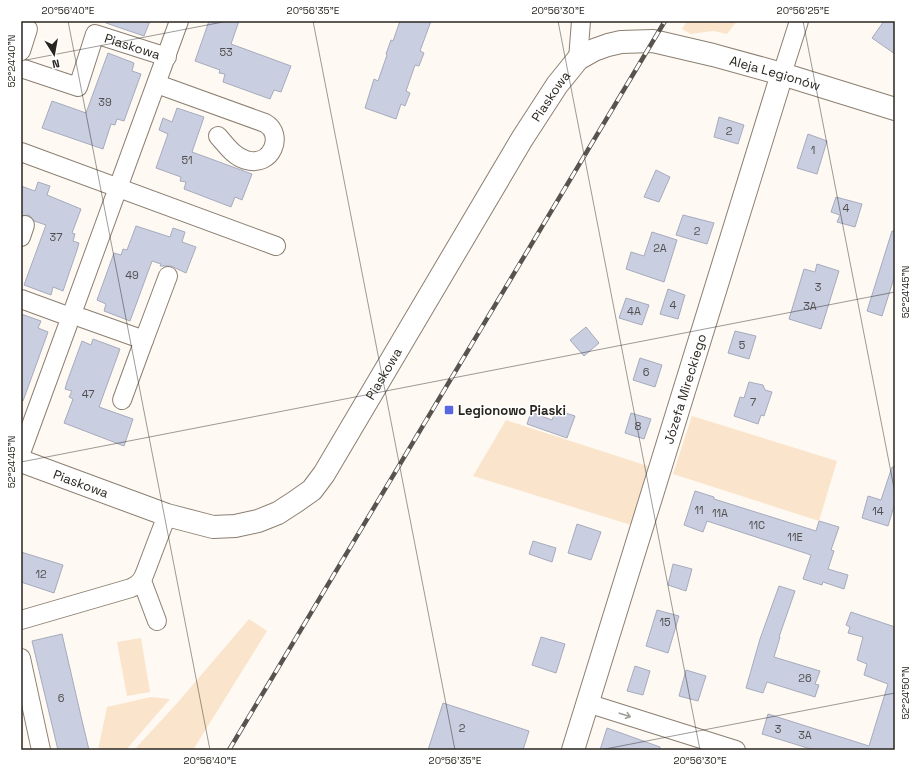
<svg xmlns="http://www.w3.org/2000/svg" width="916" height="771" font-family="'Space Grotesk',sans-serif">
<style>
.green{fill:#fae5cc}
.building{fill:#c9cee0;stroke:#a6abbd}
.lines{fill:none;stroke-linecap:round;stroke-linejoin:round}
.minor-casing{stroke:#8b7f71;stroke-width:20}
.tertiary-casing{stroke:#8b7f71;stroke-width:24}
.minor{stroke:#fff;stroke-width:18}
.tertiary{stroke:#fff;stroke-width:22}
.rail-casing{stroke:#57534d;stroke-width:4.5}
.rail{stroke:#fff;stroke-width:3;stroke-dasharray:9;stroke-linecap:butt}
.oneway{stroke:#9f9d9a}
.ticks{fill:none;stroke:#29251f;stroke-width:1;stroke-opacity:0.45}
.poi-dot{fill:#5867de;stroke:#fff;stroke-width:1.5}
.labels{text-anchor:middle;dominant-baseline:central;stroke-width:3;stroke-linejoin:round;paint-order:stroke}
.number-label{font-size:11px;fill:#514f4f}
.street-label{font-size:13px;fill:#29251f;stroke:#fff}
.poi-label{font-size:13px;font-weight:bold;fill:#29251f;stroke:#fff;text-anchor:start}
.neatline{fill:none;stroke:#29251f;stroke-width:1.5}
.ticks-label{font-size:10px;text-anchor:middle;fill:#29251f}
</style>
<rect width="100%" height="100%" fill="#fef9f2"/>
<g class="green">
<path d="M687 21H737L727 34 713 31 691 34 682 29Z"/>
<path d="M692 416 837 461 819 521 673 474Z"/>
<path d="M506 420 648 466 631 525 473 476Z"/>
<path d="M249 619 267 631 193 750H134L179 701Z"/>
<path d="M141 638 150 692 127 696 117 642Z"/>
<path d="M151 697 170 699 126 750H98L107 707Z"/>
</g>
<g class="building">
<path d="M106 21H150L144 36 106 23Z"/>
<path d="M209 21H239L231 44 291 66 281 92 274 90 270 99 223 82 225 74 219 73 220 70 195 61Z"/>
<path d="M400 21H431L420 51 424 53 419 66 415 65 406 91 410 93 405 106 401 104 396 119 365 108 374 79 378 81 387 55 386 54 391 40 393 41Z"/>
<path d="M884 21H895V54L872 38Z"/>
<path d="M108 53 134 63 132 71 141 74 124 121 117 119 115 125 111 124 103 149 42 128 52 101 86 113Z"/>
<path d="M177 108 204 117 192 152 252 174 242 200 235 197 231 207 192 192 184 189 186 182 180 181 181 177 156 168 168 134 159 130 163 118 172 122Z"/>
<path d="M719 117 744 125 738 144 714 137Z"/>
<path d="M808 134 827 141 817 174 797 168Z"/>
<path d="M656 170 670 177 659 202 644 197Z"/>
<path d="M38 182 50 186 47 195 81 209 72 233 75 234 73 241 79 243 77 250 63 291 53 287 51 295 24 285 46 225 34 221 29 215 21 216V186L35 191Z"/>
<path d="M836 197 862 204 855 227 837 222 840 215 831 212Z"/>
<path d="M683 215 714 223 707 244 676 235Z"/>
<path d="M136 226 170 237 173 228 185 232 182 242 196 247 186 273 171 266H160L161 264 152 261 130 321 104 311 106 304 97 300 114 253 121 255 123 249 127 250Z"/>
<path d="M892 231H895V275L882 316 867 311Z"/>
<path d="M652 232 677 240 664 282 626 269 631 252 644 256Z"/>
<path d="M817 264 839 271 821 329 789 319 804 269 815 272Z"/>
<path d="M668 289 685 295 678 319 660 314Z"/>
<path d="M626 298 649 305 642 325 619 318Z"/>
<path d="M21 314 41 321 38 328 48 332 23 401 21 400Z"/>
<path d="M586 327 599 343 584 356 570 340Z"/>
<path d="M735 331 756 336 749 359 728 353Z"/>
<path d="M93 339 120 349 99 407 133 419 124 446 64 423 73 399 69 397 72 391 65 389 67 382 82 341 91 345Z"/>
<path d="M640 358 662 365 655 387 633 380Z"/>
<path d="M749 382 763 385 765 390 772 392 764 416 761 415 758 424 734 416 740 397 744 398Z"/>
<path d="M556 410 575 416 567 438 527 424 531 412 552 420Z"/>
<path d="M631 413 651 419 644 439 625 433Z"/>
<path d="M892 467H895V503L888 526 862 518 868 496 881 500Z"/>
<path d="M695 491 714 497V499L816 531 819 521 839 527 831 550 834 551 828 569 848 575 844 589 823 582 822 585 803 579 811 555 707 521 703 532 684 525Z"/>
<path d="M577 524 601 532 591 560 568 553Z"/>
<path d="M533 541 556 548 552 562 529 554Z"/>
<path d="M21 552 63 565 54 593 21 582Z"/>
<path d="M673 564 692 569 686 591 668 585Z"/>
<path d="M779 586 795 591 779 637H780L774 657 820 671 815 684 819 685 815 697 767 682 763 693 746 688 760 639Z"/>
<path d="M657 610 679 616 668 653 646 646Z"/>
<path d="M851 612 895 627V750H814L762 734 768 714 869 746 888 684 864 675 867 664 857 660 863 637 848 633 850 627 846 625Z"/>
<path d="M62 634 80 712 89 750H58L32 641Z"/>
<path d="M541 637 565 644 556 673 532 665Z"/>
<path d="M635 666 650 671 643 695 627 691Z"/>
<path d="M686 670 706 676 698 701 679 696Z"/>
<path d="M443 703 529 731 523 750H428Z"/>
<path d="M607 728 660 747V750H600Z"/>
</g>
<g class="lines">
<g class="minor-casing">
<g id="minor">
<path d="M21 51 28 29"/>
<path d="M578 59 581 21"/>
<path id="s1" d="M21 68 78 87 95 34 167 57"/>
<path d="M782 74 799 21"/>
<path d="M157 84 265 123C285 134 272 168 246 160 234 157 226 145 218 136"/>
<path d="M21 152 276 246"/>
<path d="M21 237 25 225"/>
<path d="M21 299 62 314"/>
<path d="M82 318 144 340 168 276"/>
<path d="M122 400 144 340"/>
<path d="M21 453 179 21"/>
<path d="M142 581 157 621"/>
<path d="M21 620 131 588C139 584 142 581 145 573L167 515"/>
<path d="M21 658 41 750"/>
<path d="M587 703 736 750"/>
</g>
</g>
<g class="tertiary-casing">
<g id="tertiary">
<path id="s2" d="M21 461 167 515 213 527 235 526 258 521 278 513 295 502 312 490 324 474 522 139 557 85 578 59 594 50 608 45 621 42 653 41 713 55 782 74 895 109"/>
<path id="s3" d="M573 750 782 74"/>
</g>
</g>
<use href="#minor" class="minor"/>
<use href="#tertiary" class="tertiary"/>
<g class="rail-casing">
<path id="rail" d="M229 750 665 21"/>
</g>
<use href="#rail" class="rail"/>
</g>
<defs><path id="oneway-shaft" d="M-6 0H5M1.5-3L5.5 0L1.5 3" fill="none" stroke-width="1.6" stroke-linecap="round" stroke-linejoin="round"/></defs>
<use class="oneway" href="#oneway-shaft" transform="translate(625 715) rotate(18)"/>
<path class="ticks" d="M68 21 210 750M313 21 455 750M558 21 700 750M803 21 895 493M21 61 228 21M21 462 895 292M600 750 895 693"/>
<rect class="poi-dot" x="444" y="405" width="10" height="10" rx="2"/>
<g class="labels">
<g class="number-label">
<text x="226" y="52">53</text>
<text x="105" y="102">39</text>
<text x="729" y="131">2</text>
<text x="813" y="150">1</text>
<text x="187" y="160">51</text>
<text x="846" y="208">4</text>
<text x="697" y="231">2</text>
<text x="56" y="237">37</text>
<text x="660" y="248">2A</text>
<text x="132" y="275">49</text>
<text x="818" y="287">3</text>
<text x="673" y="305">4</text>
<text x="810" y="306">3A</text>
<text x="634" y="311">4A</text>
<text x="742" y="345">5</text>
<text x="646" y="372">6</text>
<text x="88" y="394">47</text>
<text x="753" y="402">7</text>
<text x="638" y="426">8</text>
<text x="699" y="510">11</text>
<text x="878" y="511">14</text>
<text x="720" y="513">11A</text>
<text x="757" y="525">11C</text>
<text x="795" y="537">11E</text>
<text x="41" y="574">12</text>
<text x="665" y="622">15</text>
<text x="805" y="678">26</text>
<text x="61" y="698">6</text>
<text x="462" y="728">2</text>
<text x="778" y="729">3</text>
<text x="805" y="735">3A</text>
</g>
<g class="street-label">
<text stroke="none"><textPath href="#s1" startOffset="155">Piaskowa</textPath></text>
<text stroke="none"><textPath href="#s2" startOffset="1023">Aleja Legionów</textPath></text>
<text stroke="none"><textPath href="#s2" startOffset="772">Piaskowa</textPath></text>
<text stroke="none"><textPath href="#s2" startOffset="448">Piaskowa</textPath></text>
<text stroke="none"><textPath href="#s3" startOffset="378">Józefa Mireckiego</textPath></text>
<text stroke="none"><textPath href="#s2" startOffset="64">Piaskowa</textPath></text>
</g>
<g class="poi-label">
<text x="458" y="410">Legionowo Piaski</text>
</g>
</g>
<rect width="916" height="771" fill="none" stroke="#ffffff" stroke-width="44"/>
<g transform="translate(54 54) rotate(169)" stroke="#ffffff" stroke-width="3" paint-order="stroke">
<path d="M0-3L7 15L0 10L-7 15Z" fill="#29251f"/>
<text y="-6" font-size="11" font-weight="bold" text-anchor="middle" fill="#29251f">N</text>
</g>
<rect x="22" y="22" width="872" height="727" class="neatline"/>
<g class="ticks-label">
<text x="68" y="14">20°56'40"E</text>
<text x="313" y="14">20°56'35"E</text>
<text x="558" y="14">20°56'30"E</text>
<text x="803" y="14">20°56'25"E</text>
<text transform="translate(11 61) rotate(-90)" y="4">52°24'40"N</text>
<text transform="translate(905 292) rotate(-90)" y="4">52°24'45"N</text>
<text transform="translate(11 462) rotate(-90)" y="4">52°24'45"N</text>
<text transform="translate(905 693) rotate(-90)" y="4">52°24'50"N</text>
<text x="210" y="764">20°56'40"E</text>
<text x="455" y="764">20°56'35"E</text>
<text x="700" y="764">20°56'30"E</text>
</g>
</svg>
